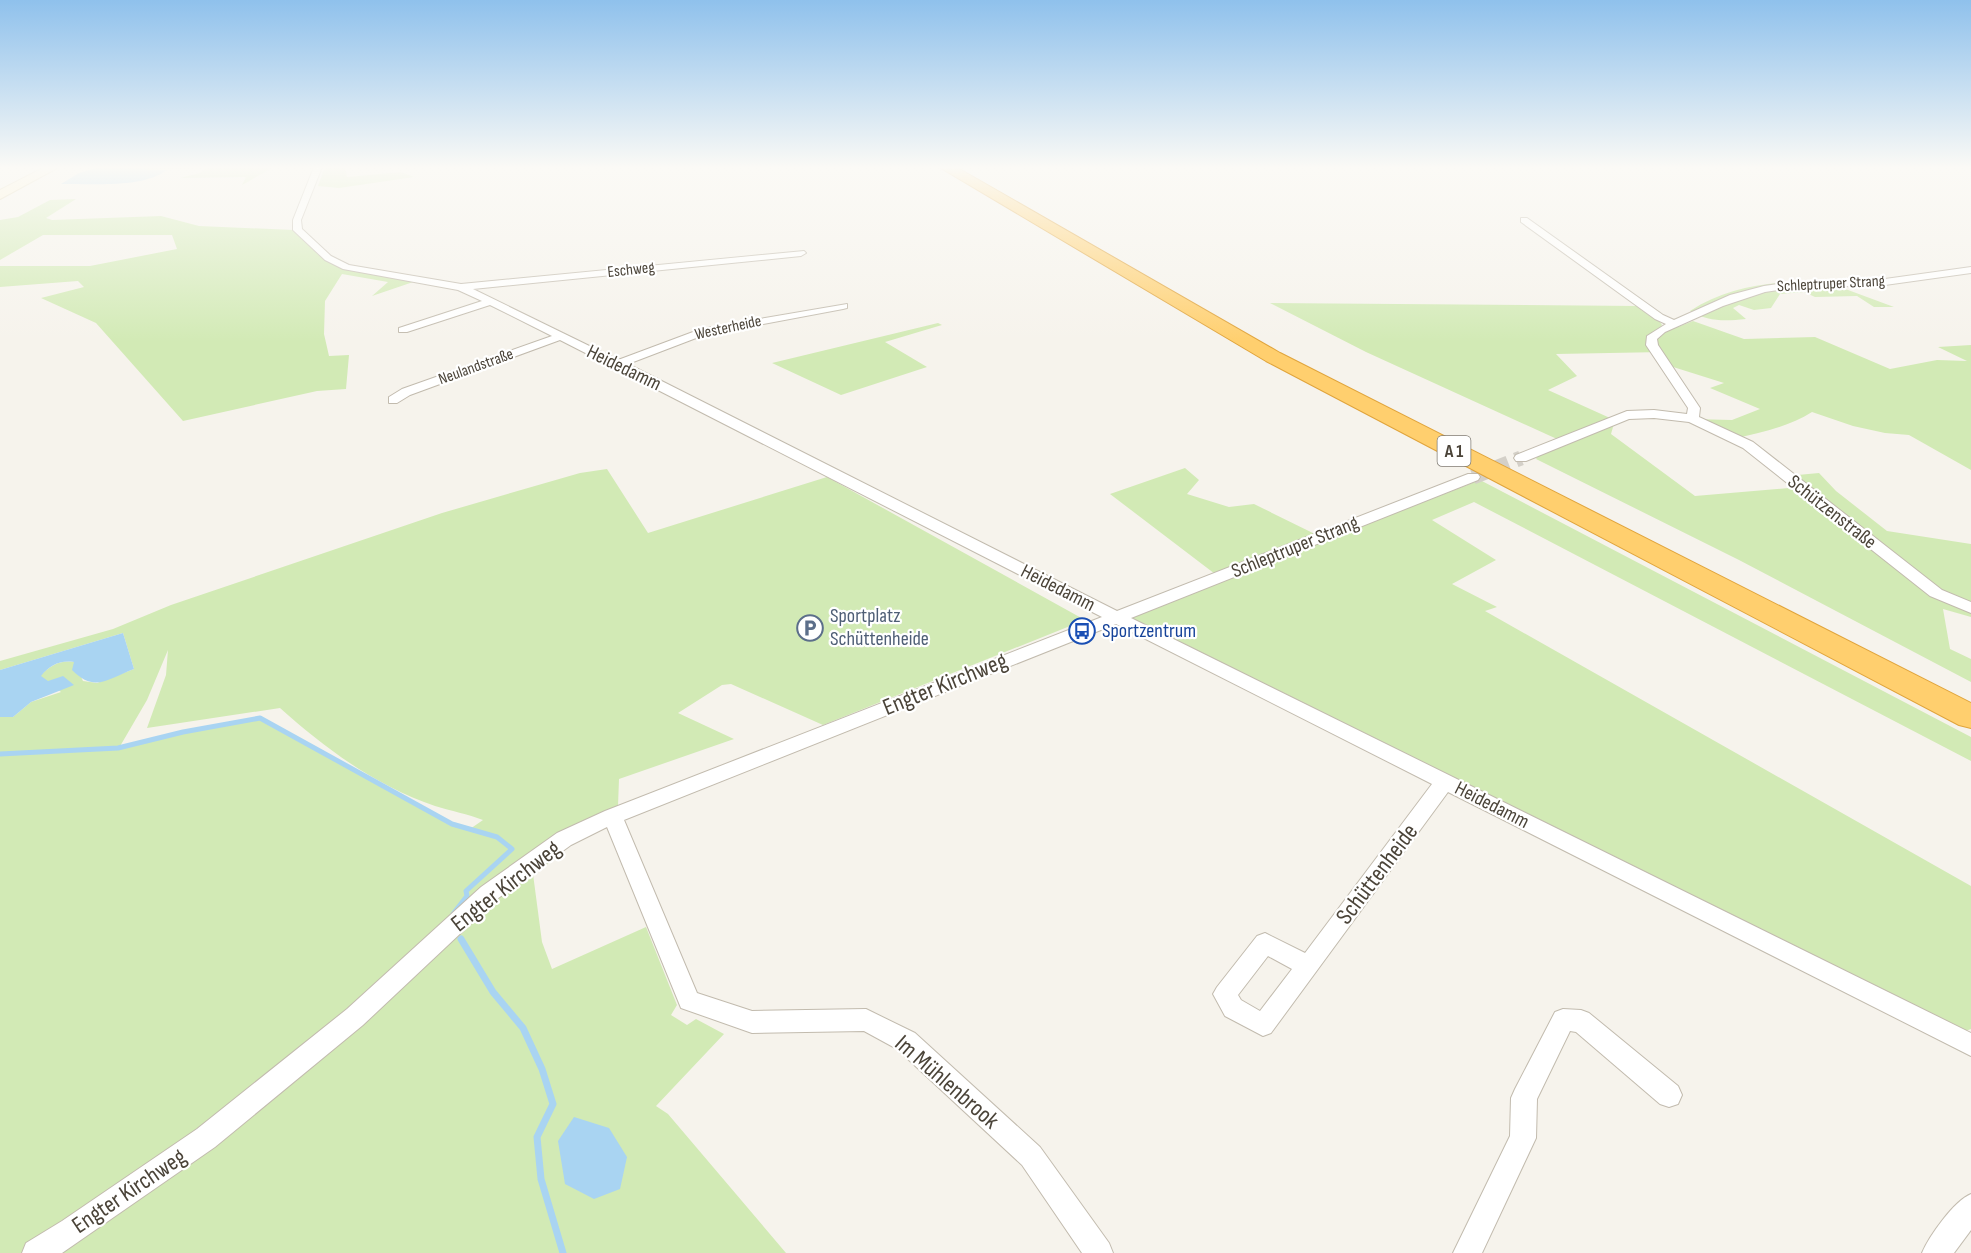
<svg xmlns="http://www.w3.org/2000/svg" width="1971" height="1253" font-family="'Sofia Sans Condensed',sans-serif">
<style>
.green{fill:#d2eab5;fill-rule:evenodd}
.water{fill:#a9d4f2}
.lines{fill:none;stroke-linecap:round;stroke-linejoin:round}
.stream-far1{stroke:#a9d4f2;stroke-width:5}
.stream{stroke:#a9d4f2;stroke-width:7}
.street-tunnel{stroke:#d4d0c8;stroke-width:15;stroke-dasharray:15 8;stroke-linecap:butt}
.street-casing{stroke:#c2bbae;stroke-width:2}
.secondary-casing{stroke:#d6c79b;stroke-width:2}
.highway-casing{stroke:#e0a43c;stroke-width:2}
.street{fill:#fff;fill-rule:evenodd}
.secondary{fill:#fff3cd;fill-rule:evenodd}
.highway{fill:#ffcf6e;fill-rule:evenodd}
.labels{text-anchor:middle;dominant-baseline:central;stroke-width:4.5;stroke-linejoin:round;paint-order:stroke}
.far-street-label{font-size:16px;fill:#4b4439;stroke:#fff}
.shield{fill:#fff;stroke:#817c74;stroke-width:1.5}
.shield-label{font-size:18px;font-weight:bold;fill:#4b4439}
.street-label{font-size:20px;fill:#4b4439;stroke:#fff}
.service-label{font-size:20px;fill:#4e5e75;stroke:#fff;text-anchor:start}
.transit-label{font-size:20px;fill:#164399;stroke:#fff;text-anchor:start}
.near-street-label{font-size:24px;fill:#4b4439;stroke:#fff}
</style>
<rect width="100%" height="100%" fill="#f6f3ec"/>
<g class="green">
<path d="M146 167H274L242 185 246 177 180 178 200 173 206 168 147 170Z"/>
<path d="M325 167H345L347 177 401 172 414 177 339 188 318 186Z"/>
<path d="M76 199 46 218 52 220 161 216 199 226 294 230 330 263 345 269 419 280 372 296 388 282 342 274 325 301 324 334 329 356 349 355 346 389 317 391 183 421 96 323 41 298 84 287 78 281 0 287V266H90L177 249 172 235H43L0 260V220L18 217 50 200Z"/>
<path d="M1821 280 1894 307H1874L1857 296 1815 297 1804 292 1780 294 1771 308 1754 310 1739 305 1733 308 1746 319C1725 321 1708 322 1690 311 1730 285 1774 282 1821 280Z"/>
<path d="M1270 303 1638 306 1660 322 1662 325 1660 328 1678 327 1693 321 1744 339 1815 337 1890 369 1937 360 1967 361 1938 347 1971 345V470L1909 435 1885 433 1853 426 1812 412C1789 427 1761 432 1734 439L1692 419 1732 420 1760 409 1710 388 1724 383 1670 366 1663 352 1556 354 1577 376 1548 390 1610 418 1557 439 1366 352Z"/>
<path d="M938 323 942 325 885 342 927 367 841 395 772 363Z"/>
<path d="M1615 420 1611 434 1695 496 1800 487 1787 476 1819 473 1836 491 1887 531 1971 544V617L1943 609 1950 649 1971 659V682L1739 560 1536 459 1542 449Z"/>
<path d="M1185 468 1199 480 1187 494 1229 507 1254 504 1321 537 1219 577 1110 494Z"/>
<path d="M607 469 648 533 827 477 1085 620 823 725 731 684 722 685 678 713 734 739 619 779 618 806 564 839V853L533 874 542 942 552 969 646 927 677 1005 671 1015 687 1025 696 1019 724 1034 656 1106 668 1114 786 1253H0V717H13L31 702 61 692 40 676C51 665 60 660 74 662L83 681 97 683 134 669 123 633 0 670V661L113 629 171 605 442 513 580 473ZM168 650 166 675 147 728 280 708C326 749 376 786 435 806 451 811 468 814 483 820L470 829 452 824 260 718 183 732 119 748 147 700Z"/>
<path d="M1480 480 1971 737V761L1474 502 1432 520 1496 560 1452 584 1497 607 1485 611 1971 886V1029L1954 1035 1117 617 1157 606Z"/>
</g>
<g class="water">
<path d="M99 167H146L147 170H167C141 189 92 183 61 184L79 173Z"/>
<path d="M123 633 134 669C107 679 95 693 72 670L74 662C60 660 50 665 41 676L48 681 63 676 74 685 31 702 13 717H0V670Z"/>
<path d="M574 1117 609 1128 627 1157 620 1189 594 1199 565 1184 558 1141Z"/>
</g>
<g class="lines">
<path class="stream-far1" d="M0 754 118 748 183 732 260 718 452 824 497 837 512 849 466 891 467 896 453 914"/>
<path class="stream" d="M461 939 493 992 523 1028 542 1069 553 1104 537 1137 541 1179 563 1253"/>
<path class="street-tunnel" d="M1473 477 1521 458"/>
<g class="street-casing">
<g id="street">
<path d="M314 167H322L301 220 302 229 331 256 349 265 461 284 804 251 806 253 801 256 473 289 618 360 701 329 847 304V308L843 309 704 335 628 364 1117 611 1468 474H1478L1480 477 1478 480 1131 618 1971 1033V1056L1448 792 1271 1033 1263 1036 1225 1016 1213 994 1217 987 1257 936 1265 933 1305 953 1432 784 1116 624 624 820 697 993 752 1011 866 1009 915 1033 1040 1147 1109 1243 1113 1253H1082L1022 1165 897 1049 864 1031 752 1033 681 1008 607 827 571 845 497 899 363 1025 215 1147 62 1253H22L26 1243 62 1221 197 1129 347 1009 481 887 557 833 605 811 1102 617 560 340 410 395 397 403H389V397L402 389 552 336 490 305 407 332H399V328L482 301 458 290 343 269 325 260 293 230V220ZM1268 956 1292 969 1260 1011 1241 1000 1238 995Z"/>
<path d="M1521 218H1527L1663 315 1674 320 1730 295 1764 286 1793 282 1885 279 1971 267V273L1885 285 1793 288 1765 292 1723 306 1665 332 1657 339 1658 345 1700 408 1699 417 1753 442 1942 590 1971 602V613L1930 596 1743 448 1689 422 1654 418 1629 419 1526 461H1516L1514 458 1516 455 1627 411 1654 410 1687 414 1688 408 1646 345 1647 336 1666 324 1655 319 1521 222Z"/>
<path d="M1563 1009 1581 1010 1589 1013 1678 1086 1682 1095 1678 1104 1669 1107 1660 1104 1576 1032 1570 1031 1537 1099 1536 1138 1482 1253H1453L1510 1136 1511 1098 1515 1089 1555 1012Z"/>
<path d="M1971 1194V1230L1954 1253H1922C1929 1236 1954 1201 1971 1194Z"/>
</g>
</g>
<g class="secondary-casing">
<path id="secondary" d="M45 167H59L0 199V190Z"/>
</g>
<g class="highway-casing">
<path id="highway" d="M939 167H956L1280 353 1971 703V728L1959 725 1266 361Z"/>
</g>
<use href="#street" class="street"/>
<use href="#secondary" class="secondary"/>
<use href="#highway" class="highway"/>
</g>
<linearGradient id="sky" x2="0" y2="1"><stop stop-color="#8fc1ec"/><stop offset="0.49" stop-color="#fbfaf6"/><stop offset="1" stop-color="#fbfaf6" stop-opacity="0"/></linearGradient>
<rect width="1971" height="342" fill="url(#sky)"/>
<defs>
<g id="parking-ring" transform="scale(1.35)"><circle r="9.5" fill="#fff" stroke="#5c6f8a" stroke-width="1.5"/><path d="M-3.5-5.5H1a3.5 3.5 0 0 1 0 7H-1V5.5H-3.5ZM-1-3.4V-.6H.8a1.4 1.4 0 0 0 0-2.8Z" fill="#5c6f8a"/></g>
<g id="bus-ring" transform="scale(1.35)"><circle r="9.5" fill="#fff" stroke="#1a4fb4" stroke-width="1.5"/><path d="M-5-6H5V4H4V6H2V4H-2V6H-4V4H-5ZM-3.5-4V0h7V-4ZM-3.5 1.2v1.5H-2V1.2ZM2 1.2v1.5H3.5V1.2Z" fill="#1a4fb4"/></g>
</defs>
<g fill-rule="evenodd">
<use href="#parking-ring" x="810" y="628"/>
<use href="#bus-ring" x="1082" y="631"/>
</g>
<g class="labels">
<g class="far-street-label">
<text transform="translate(631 270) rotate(-6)">Eschweg</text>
<text transform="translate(1831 284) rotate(-3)">Schleptruper Strang</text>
<text transform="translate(728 328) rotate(-12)">Westerheide</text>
<text transform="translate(476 367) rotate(-20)">Neulandstraße</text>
</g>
<rect class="shield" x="1437.5" y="436" width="33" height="30" rx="4.5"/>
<g class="shield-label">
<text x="1454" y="451">A 1</text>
</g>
<g class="street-label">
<text transform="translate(624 368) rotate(26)">Heidedamm</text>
<text transform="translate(1832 512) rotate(38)">Schützenstraße</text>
<text transform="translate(1295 547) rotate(-22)">Schleptruper Strang</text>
<text transform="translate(1058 588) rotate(27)">Heidedamm</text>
<text transform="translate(1492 805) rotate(27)">Heidedamm</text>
</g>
<g class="service-label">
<text x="830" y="616">Sportplatz<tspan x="830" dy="23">Schüttenheide</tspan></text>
</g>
<g class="transit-label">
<text x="1102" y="631">Sportzentrum</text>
</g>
<g class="near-street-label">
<text transform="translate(945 684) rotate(-22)">Engter Kirchweg</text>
<text transform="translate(1377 874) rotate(-53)">Schüttenheide</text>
<text transform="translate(506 886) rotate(-38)">Engter Kirchweg</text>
<text transform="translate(947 1082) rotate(41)">Im Mühlenbrook</text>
<text transform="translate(129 1191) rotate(-34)">Engter Kirchweg</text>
</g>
</g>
</svg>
